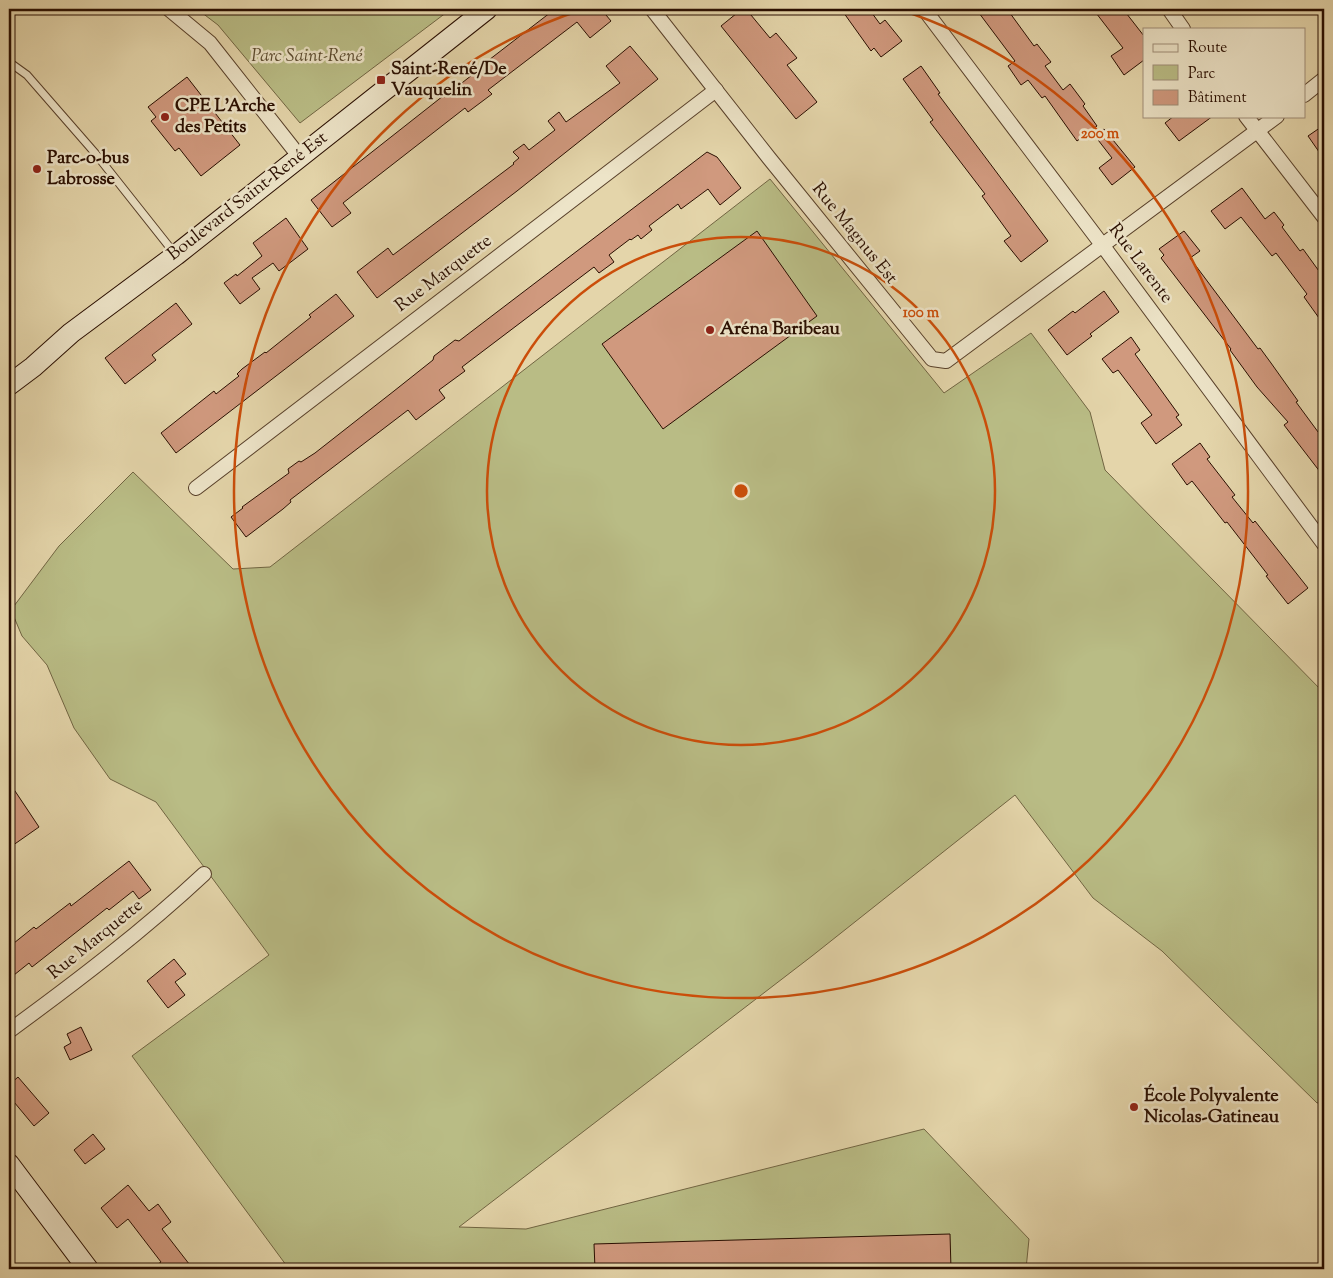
<svg xmlns="http://www.w3.org/2000/svg" width="1333" height="1278" font-family="'Sorts Mill Goudy',serif">
<style>
.green{fill:#b9bc85;stroke:#716542}
.building{fill:#d0997e;stroke:#290e00}
.lines{fill:none;stroke-linecap:round;stroke-linejoin:round}
.lane-casing{stroke:#58402a;stroke-width:9}
.street-casing{stroke:#58402a;stroke-width:16}
.secondary-casing{stroke:#290e00;stroke-width:22}
.lane{stroke:#ede4c8;stroke-width:7}
.street{stroke:#ede4c8;stroke-width:14}
.secondary{stroke:#ede4c8;stroke-width:20}
.ring{fill:none;stroke:#cb4e0a;stroke-width:2.5}
.poi-dot{fill:#8f2418;stroke:#ede4c8;stroke-width:2}
.labels{text-anchor:middle;dominant-baseline:central;stroke-width:5;stroke-linejoin:round;paint-order:stroke}
.park-label{font-size:18px;font-style:italic;fill:#5b4b2f;stroke:#ede4c8}
.poi-label{font-size:18px;font-weight:bold;fill:#290e00;stroke:#ede4c8;text-anchor:start}
.street-label{font-size:18px;fill:#290e00;stroke:#ede4c8}
.centre{fill:#cb4e0a;stroke:#ede4c8;stroke-width:2.5}
.ring-label{font-size:15px;text-anchor:middle;font-weight:bold;fill:#cb4e0a;stroke:#ede4c8;stroke-width:5;stroke-linejoin:round;paint-order:stroke}
</style>
<rect width="100%" height="100%" fill="#e4d5aa"/>
<filter id="stains"><feTurbulence type="fractalNoise" baseFrequency=".004" numOctaves="4"/><feColorMatrix values="0 0 0 0 .2 0 0 0 0 .09 0 0 0 0 .02 0 0 0 .5 -.17"/></filter>
<radialGradient id="worn" r=".72"><stop offset=".6" stop-color="#630" stop-opacity="0"/><stop offset="1" stop-color="#630" stop-opacity=".3"/></radialGradient>
<g class="green">
<path d="M197 9H451L300 123 218 25Z"/>
<path d="M770 179 944 393 1031 333 1090 412 1105 470 1324 693V1102L1317 1103 1162 951 1093 898 1015 795 812 956 459 1227 526 1229 924 1129 1029 1239 1026 1269H289L132 1056 269 955 156 802 110 779 74 728 47 665 22 636 11 610 59 546 133 472 233 569 270 567Z"/>
</g>
<g class="building">
<path d="M555 9H601L611 21 590 38 577 22 488 90 492 94 468 112 465 108 343 203 351 213 332 227 311 200 443 96 444 97 486 64 485 63Z"/>
<path d="M742 9H746L770 38 776 33 797 58 787 65 817 102 796 119 721 26Z"/>
<path d="M841 9H869L880 24 885 20 902 41 881 57 874 48 871 51Z"/>
<path d="M976 9H1007L1034 46 1037 44 1051 62 1045 66 1063 90 1070 84 1085 104 1083 106 1097 126 1077 141 1045 96 1042 98 1028 80 1021 85 1008 66 1015 61Z"/>
<path d="M1093 9H1123L1144 36V60L1124 75 1111 56 1123 48Z"/>
<path d="M630 46 658 79 517 191 377 298 357 272 388 248 393 255 514 164 513 163 519 158 513 152 524 144 529 150 555 130 548 121 559 112 566 122 620 83 606 66Z"/>
<path d="M921 66 940 93 938 94 1048 241 1021 262 1004 241 1011 236 982 196 985 194 930 122 933 120 903 79Z"/>
<path d="M187 77 240 145 201 176 179 148 175 151 151 121 156 117 148 107Z"/>
<path d="M1174 116H1213L1179 141 1165 123Z"/>
<path d="M1324 125V159L1308 136Z"/>
<path d="M1104 129 1135 167 1112 185 1099 168 1112 158 1095 136Z"/>
<path d="M707 152 717 157 741 188 720 205 708 189 681 209 678 204 649 226 652 230 641 239 638 235 631 240 630 239 609 255 614 262 599 273 594 267 462 367 465 371 439 390 445 398 429 410 416 420 408 410 290 500 291 502 283 509 246 537 231 517 243 508 242 507 289 473 288 469 299 461 301 462 315 453 394 391 433 360 434 356 455 340 459 341Z"/>
<path d="M1242 188 1265 219 1274 212 1284 225 1282 227 1300 251 1303 249 1324 278V325L1304 297 1307 294 1276 253 1272 256 1241 217 1225 229 1211 211Z"/>
<path d="M286 218 308 249 279 271 273 263 252 278 260 289 240 304 224 283 236 274 237 276 262 256 253 243Z"/>
<path d="M757 231 817 316 663 429 602 344Z"/>
<path d="M1184 231 1200 251 1190 258 1258 349 1260 348 1271 363 1298 401 1296 402 1324 440V477L1284 425 1288 422 1257 387 1230 350 1231 349 1161 258 1164 255 1159 249Z"/>
<path d="M1104 291 1119 312 1090 334 1092 336 1067 355 1048 330 1073 311 1075 313Z"/>
<path d="M336 294 354 316 176 453 161 433 214 391 216 394 239 376 237 374 242 369 265 352 266 353 311 317 309 315Z"/>
<path d="M176 303 192 324 152 355 156 360 125 384 105 358Z"/>
<path d="M1131 337 1140 350 1135 354 1179 415 1176 417 1182 425 1156 444 1141 423 1152 415 1118 370 1113 373 1102 359Z"/>
<path d="M1200 443 1210 457 1207 459 1235 495 1232 497 1253 523 1255 521 1308 588 1288 604 1266 576 1268 575 1227 522 1225 523 1192 481 1187 485 1172 464Z"/>
<path d="M9 782 39 827 9 848Z"/>
<path d="M129 861 151 890 139 899 133 891 109 910 107 908 32 967 29 963 9 979V947L34 927 36 929 70 903 71 906Z"/>
<path d="M174 959 186 974 175 982 185 995 168 1008 147 981Z"/>
<path d="M81 1027 92 1050 70 1060 64 1047 71 1043 67 1034Z"/>
<path d="M18 1077 49 1113 34 1126 9 1096V1085Z"/>
<path d="M93 1134 105 1149 85 1164 74 1150Z"/>
<path d="M128 1185 149 1211 158 1204 171 1222 162 1229 193 1269H151L161 1262 128 1219 117 1228 101 1208Z"/>
<path d="M950 1234 951 1269H595L594 1244Z"/>
</g>
<g class="lines">
<g class="lane-casing">
<path id="lane" d="M9 62 27 75 95 153 175 254"/>
</g>
<g class="street-casing">
<g id="street">
<path d="M169 9 210 43 299 156"/>
<path d="M652 9 769 158 932 359 946 361 1277 116"/>
<path d="M924 9 1103 246 1324 544"/>
<path d="M1169 9 1183 29"/>
<path d="M1304 95 1324 79"/>
<path d="M1246 116 1324 217"/>
<path d="M196 488 716 90"/>
<path d="M9 1031C76 982 143 931 204 874"/>
</g>
</g>
<g class="secondary-casing">
<g id="secondary">
<path d="M9 385 33 367 71 333 176 255 487 9"/>
<path d="M9 1164 88 1269"/>
</g>
</g>
<use href="#lane" class="lane"/>
<use href="#street" class="street"/>
<use href="#secondary" class="secondary"/>
</g>
<g class="ring">
<circle cx="741" cy="491" r="254"/>
<path d="M898 9A507 507 0 1 1 584 9"/>
</g>
<g class="poi-dot">
<rect x="376" y="75" width="10" height="10" rx="2.5"/>
<circle cx="165" cy="117" r="5"/>
<circle cx="37" cy="169" r="5"/>
<circle cx="710" cy="330" r="5"/>
<circle cx="1134" cy="1107" r="5"/>
</g>
<g class="labels">
<g class="park-label">
<text x="307" y="57">Parc Saint-René</text>
</g>
<g class="poi-label">
<text x="391" y="70">Saint-René/De<tspan x="391" dy="21">Vauquelin</tspan></text>
<text x="175" y="107">CPE L'Arche<tspan x="175" dy="21">des Petits</tspan></text>
<text x="47" y="159">Parc-o-bus<tspan x="47" dy="21">Labrosse</tspan></text>
<text x="720" y="330">Aréna Baribeau</text>
<text x="1144" y="1097">École Polyvalente<tspan x="1144" dy="21">Nicolas-Gatineau</tspan></text>
</g>
<g class="street-label">
<text transform="translate(248 197) rotate(-38)">Boulevard Saint-René Est</text>
<text transform="translate(854 234) rotate(51)">Rue Magnus Est</text>
<text transform="translate(1140 264) rotate(53)">Rue Larente</text>
<text transform="translate(444 274) rotate(-37)">Rue Marquette</text>
<text transform="translate(96 940) rotate(-39)">Rue Marquette</text>
</g>
</g>
<circle cx="741" cy="491" r="8" class="centre"/>
<g class="ring-label">
<text x="1100" y="138">200 m</text>
<text x="921" y="317">100 m</text>
</g>
<rect width="1333" height="1278" fill="none" stroke="#e4d5aa" stroke-width="30"/>
<rect x="10" y="10" width="1313" height="1258" fill="none" stroke="#290e00" stroke-width="2.5"/>
<rect x="15" y="15" width="1303" height="1248" fill="none" stroke="#290e00"/>
<rect x="1143" y="28" width="162" height="90" fill="#ede4c8" stroke="#9f8e78"/>
<rect x="1153" y="44" width="25" height="8" fill="#ede4c8" stroke="#9f8e78"/>
<text x="1188" y="52" font-size="15" fill="#290e00">Route</text>
<rect x="1153" y="65" width="25" height="15" fill="#b9bc85" stroke="#9f8e78"/>
<text x="1188" y="78" font-size="15" fill="#290e00">Parc</text>
<rect x="1153" y="90" width="25" height="15" fill="#d0997e" stroke="#9f8e78"/>
<text x="1188" y="102" font-size="15" fill="#290e00">Bâtiment</text>
<rect width="100%" height="100%" filter="url(#stains)"/>
<rect width="100%" height="100%" fill="url(#worn)"/>
</svg>
